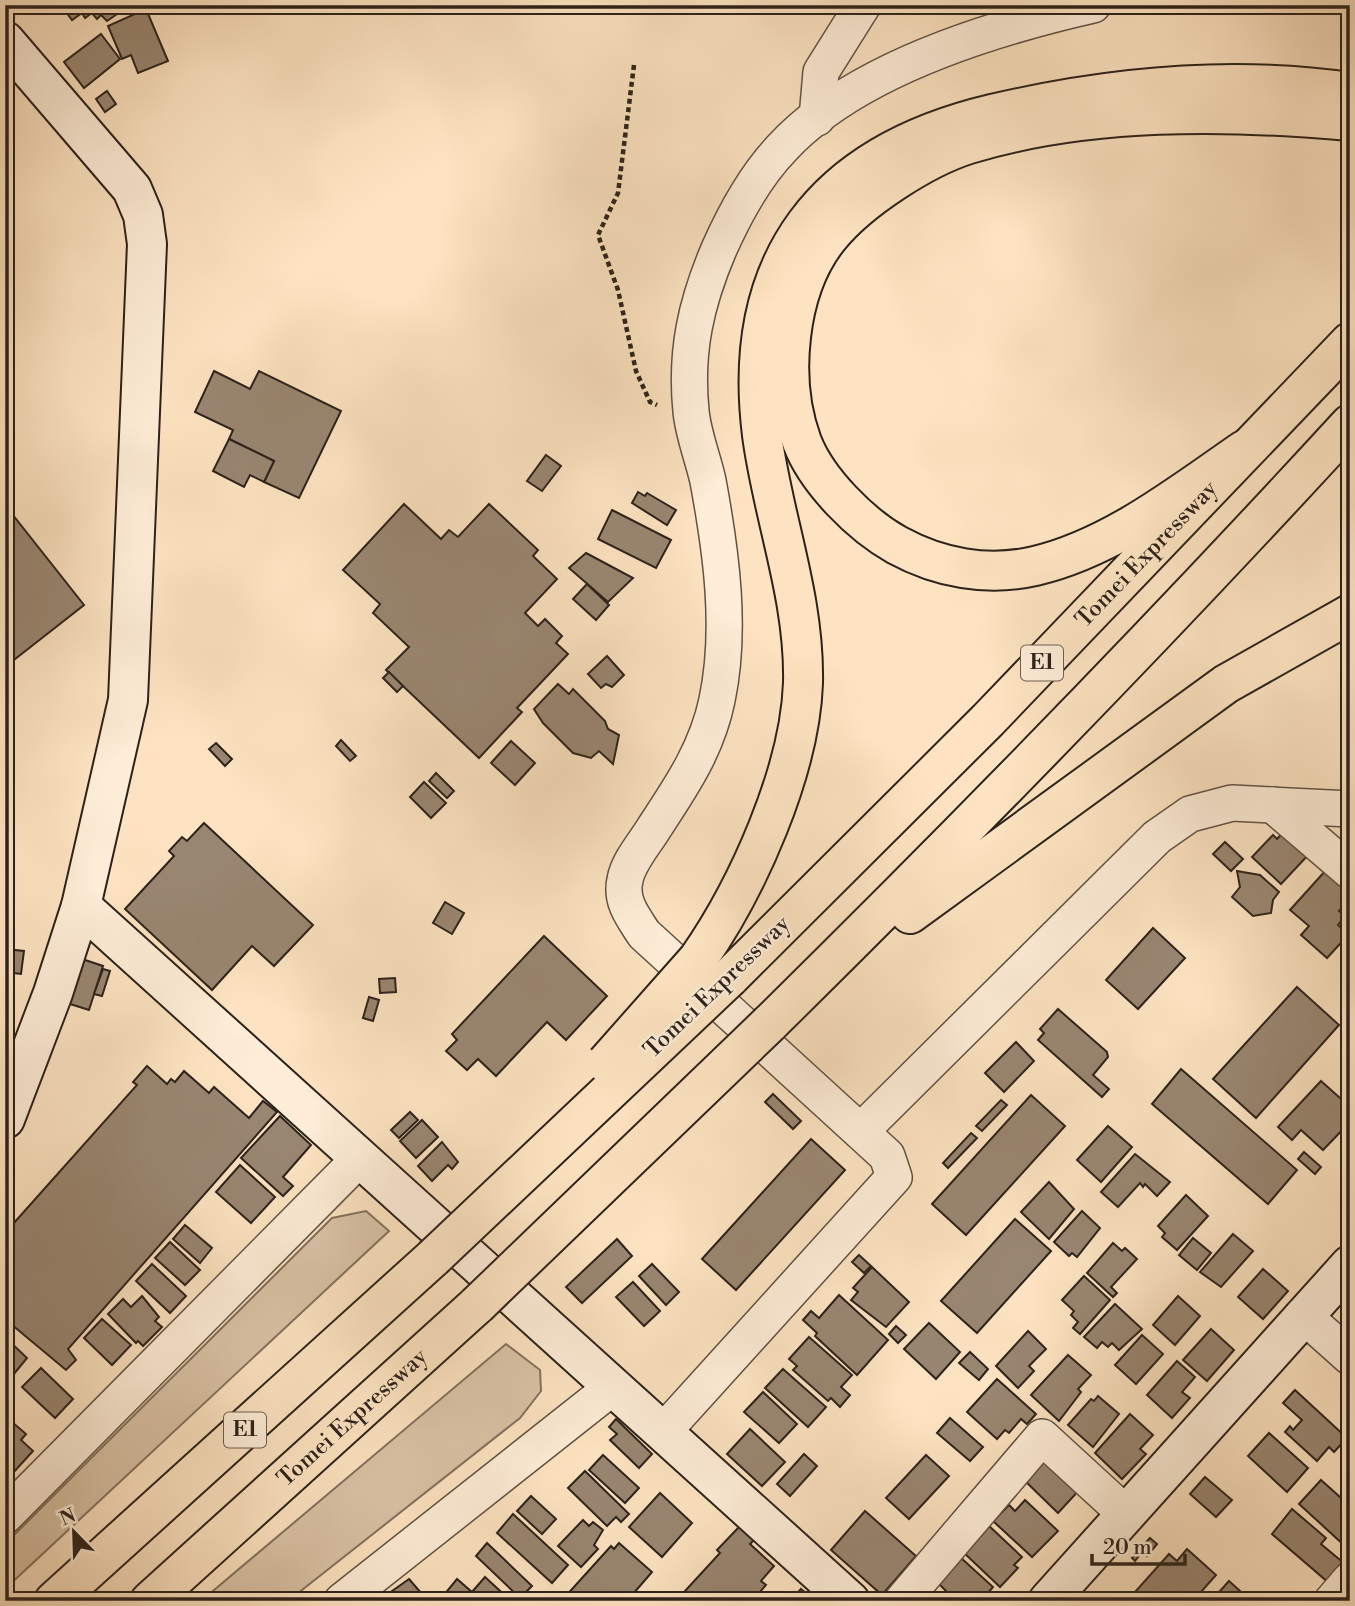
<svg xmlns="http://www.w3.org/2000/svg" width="1355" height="1606" font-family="'Libre Bodoni',serif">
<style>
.green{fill:#d9c2a5;stroke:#827260;stroke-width:2}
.building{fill:#998671;stroke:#2c221b;stroke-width:2}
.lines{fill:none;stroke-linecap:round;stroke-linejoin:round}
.street-casing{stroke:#605244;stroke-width:38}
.secondary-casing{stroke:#2c221b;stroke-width:42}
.highway-casing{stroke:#2c221b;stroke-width:42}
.path{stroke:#2c221b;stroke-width:4.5;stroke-dasharray:5 3.5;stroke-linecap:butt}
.street{stroke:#feedd7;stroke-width:35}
.secondary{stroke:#feedd7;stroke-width:38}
.highway{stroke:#fde3c1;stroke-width:38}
.highway-bridge-casing{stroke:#2c221b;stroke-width:42;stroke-linecap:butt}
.highway-bridge{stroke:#fde3c1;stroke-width:38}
.labels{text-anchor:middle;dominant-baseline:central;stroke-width:5;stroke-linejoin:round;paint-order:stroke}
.shield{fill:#feedd7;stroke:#6b5f53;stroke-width:2}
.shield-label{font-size:21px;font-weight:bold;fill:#2c221b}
.street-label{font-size:23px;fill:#2c221b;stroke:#feedd7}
</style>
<rect width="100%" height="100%" fill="#fde3c1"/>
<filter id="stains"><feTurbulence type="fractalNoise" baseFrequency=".00286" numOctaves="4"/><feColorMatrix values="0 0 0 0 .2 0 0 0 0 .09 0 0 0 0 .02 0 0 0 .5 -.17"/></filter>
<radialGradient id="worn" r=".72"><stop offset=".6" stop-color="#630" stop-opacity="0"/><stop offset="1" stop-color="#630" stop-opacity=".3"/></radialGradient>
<g class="green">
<path d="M366 1211 389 1231 5 1589V1544L332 1218Z"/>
<path d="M506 1344 540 1370 541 1391 520 1418 288 1601H201Z"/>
</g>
<g class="building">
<path d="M61 5H130L107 21 101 15 97 19 92 13 85 18 82 13 72 20Z"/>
<path d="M146 9 168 61 138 73 131 55 122 59 108 26Z"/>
<path d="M101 34 120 59 84 88 64 62Z"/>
<path d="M107 91 116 104 105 112 96 99Z"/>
<path d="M214 371 250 389 259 371 341 411 299 498 264 482 274 461 229 439 233 430 195 412Z"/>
<path d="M229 439 274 461 264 482 250 475 244 487 213 471Z"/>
<path d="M546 455 561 466 542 491 527 481Z"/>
<path d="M638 492 645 496 647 493 676 510 667 525 632 503Z"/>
<path d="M404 504 441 539 449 530 458 537 489 504 538 550 533 556 557 579 525 613 538 626 545 619 562 636 556 643 568 654 517 708 522 712 479 758 386 670 409 647 373 613 380 604 343 570Z"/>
<path d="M5 505 84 605 5 667Z"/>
<path d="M612 510 671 540 656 568 598 539Z"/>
<path d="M586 553 633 578 608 602 569 568Z"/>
<path d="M587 584 609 605 596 620 573 599Z"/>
<path d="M607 656 624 675 612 687 606 684 601 688 588 674Z"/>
<path d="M389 672 403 686 397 692 383 678Z"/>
<path d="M558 684 569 694 573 689 605 721 608 729 619 735 613 764 599 751 591 758 573 753 543 723 534 709Z"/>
<path d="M341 740 356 756 350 761 336 746Z"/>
<path d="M511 741 535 763 515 785 491 763Z"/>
<path d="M216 743 232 759 225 766 209 749Z"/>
<path d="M436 773 454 791 447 798 429 781Z"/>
<path d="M424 782 446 803 431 818 410 797Z"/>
<path d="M204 823 313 925 274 966 252 946 212 990 125 909 174 856 169 851 182 837 187 841Z"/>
<path d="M1285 830 1310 853 1281 884 1252 857 1273 835 1277 839Z"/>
<path d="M1225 842 1243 859 1231 871 1213 854Z"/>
<path d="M1327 869 1349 888 1344 893 1350 899 1339 911 1345 916 1338 925 1349 934 1327 958 1301 935 1309 926 1290 910Z"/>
<path d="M1237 871 1260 875 1279 892 1273 900 1271 913 1253 916 1232 897 1240 887Z"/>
<path d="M445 902 464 913 452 934 433 923Z"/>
<path d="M1153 928 1185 958 1138 1009 1106 980Z"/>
<path d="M544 936 607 996 566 1040 547 1022 496 1076 478 1059 467 1070 446 1051 457 1040 452 1034Z"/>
<path d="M5 949 24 951 21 974 5 972Z"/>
<path d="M82 959 103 966 89 1010 67 1003Z"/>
<path d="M103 969 110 971 102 996 94 994Z"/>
<path d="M395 978 396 992 380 993 379 979Z"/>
<path d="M1297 987 1339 1025 1256 1118 1213 1079Z"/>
<path d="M369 997 379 1000 373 1021 363 1018Z"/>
<path d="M1058 1009 1107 1052 1108 1057 1093 1075 1109 1089 1102 1097 1038 1040 1044 1033 1040 1029Z"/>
<path d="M1016 1042 1034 1061 1004 1092 985 1073Z"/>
<path d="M147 1066 167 1084 171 1079 175 1082 184 1071 209 1093 214 1087 249 1118 263 1101 277 1112 68 1349 76 1360 66 1370 5 1319V1233L137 1085 133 1082Z"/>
<path d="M1181 1069 1297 1170 1268 1204 1152 1104Z"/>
<path d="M1321 1081 1350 1107V1122L1323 1150 1301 1130 1292 1140 1278 1127Z"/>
<path d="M773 1094 801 1121 793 1129 765 1102Z"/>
<path d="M1031 1095 1065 1126 966 1235 932 1204Z"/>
<path d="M1001 1100 1007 1105 982 1131 976 1126Z"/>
<path d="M410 1112 418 1120 399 1138 391 1130Z"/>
<path d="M280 1116 311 1145 283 1177 293 1186 283 1196 241 1158Z"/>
<path d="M422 1120 438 1137 416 1158 400 1141Z"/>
<path d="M1108 1126 1132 1147 1101 1182 1077 1160Z"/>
<path d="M971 1133 977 1138 948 1168 943 1163Z"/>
<path d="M811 1139 845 1170 736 1290 702 1259Z"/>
<path d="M442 1142 458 1162 452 1169 448 1165 432 1181 418 1166Z"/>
<path d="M1304 1152 1321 1167 1315 1174 1298 1159Z"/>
<path d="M1135 1154 1170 1182 1157 1196 1145 1184 1143 1187 1140 1183 1118 1207 1101 1192Z"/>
<path d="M240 1165 275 1197 251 1223 216 1192Z"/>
<path d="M1049 1182 1074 1209 1049 1239 1021 1212Z"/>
<path d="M1186 1195 1208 1216 1177 1250 1162 1237 1165 1233 1158 1226Z"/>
<path d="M1082 1211 1100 1228 1077 1257 1072 1253 1069 1256 1054 1242Z"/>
<path d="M1015 1219 1051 1251 977 1333 941 1301Z"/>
<path d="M185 1225 212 1248 200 1263 173 1239Z"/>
<path d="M1233 1234 1253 1251 1221 1287 1200 1272Z"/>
<path d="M1193 1238 1211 1253 1197 1270 1179 1255Z"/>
<path d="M617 1239 632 1256 582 1303 566 1287Z"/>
<path d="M170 1242 200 1270 185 1285 155 1258Z"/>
<path d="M1113 1243 1122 1251 1125 1248 1137 1259 1111 1287 1117 1293 1113 1297 1087 1273Z"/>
<path d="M859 1255 871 1266 864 1273 852 1262Z"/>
<path d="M152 1264 186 1296 170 1313 136 1281Z"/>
<path d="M652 1264 679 1292 666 1305 639 1276Z"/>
<path d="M872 1267 909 1302 886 1327 851 1300 858 1292 853 1288Z"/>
<path d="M1263 1269 1288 1291 1263 1319 1238 1297Z"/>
<path d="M1084 1276 1110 1300 1080 1334 1073 1328 1078 1322 1071 1315 1074 1311 1062 1300Z"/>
<path d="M633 1282 660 1311 644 1326 616 1297Z"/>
<path d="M839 1295 888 1340 857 1375 815 1336 817 1333 803 1320 811 1311 819 1318Z"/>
<path d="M142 1296 159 1317 155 1321 162 1327 143 1346 138 1341 136 1343 108 1314 123 1299 131 1307Z"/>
<path d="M1178 1296 1200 1316 1175 1345 1153 1325Z"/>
<path d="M1115 1304 1142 1329 1119 1350 1112 1343 1108 1347 1102 1342 1097 1348 1084 1337Z"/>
<path d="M102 1319 131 1345 112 1365 84 1338Z"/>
<path d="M929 1323 960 1352 936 1379 904 1349Z"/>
<path d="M896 1326 906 1335 898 1343 889 1334Z"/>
<path d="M1211 1329 1234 1350 1207 1381 1183 1360Z"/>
<path d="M1028 1331 1046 1349 1029 1366 1034 1371 1018 1388 996 1366Z"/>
<path d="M1142 1335 1163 1354 1136 1384 1115 1365Z"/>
<path d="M5 1337 27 1358 5 1385Z"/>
<path d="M809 1337 852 1375 841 1387 850 1395 840 1407 831 1398 828 1401 793 1370 797 1366 789 1359Z"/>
<path d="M970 1352 988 1369 979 1380 959 1363Z"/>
<path d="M1068 1355 1091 1375 1078 1389 1081 1392 1059 1421 1031 1395Z"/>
<path d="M1177 1361 1195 1377 1182 1392 1190 1398 1172 1418 1147 1395Z"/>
<path d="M41 1368 73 1399 55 1418 22 1387Z"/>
<path d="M783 1369 826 1407 808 1427 765 1388Z"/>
<path d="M997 1379 1036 1414 1027 1424 1021 1419 1009 1433 1005 1430 997 1439 967 1412Z"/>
<path d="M1295 1390 1347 1438 1334 1452 1329 1447 1317 1461 1285 1432 1290 1426 1293 1430 1302 1420 1283 1403Z"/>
<path d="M763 1392 797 1424 779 1443 744 1412Z"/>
<path d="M1098 1396 1119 1414 1093 1447 1068 1425 1091 1399 1094 1401Z"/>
<path d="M1130 1414 1153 1435 1140 1449 1146 1454 1122 1479 1095 1453Z"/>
<path d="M950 1418 983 1447 970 1461 937 1433Z"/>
<path d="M616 1419 652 1454 639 1468 610 1440 617 1434 609 1427Z"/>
<path d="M12 1422 26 1434 21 1440 33 1451 13 1473 5 1467V1429Z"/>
<path d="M750 1429 785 1462 762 1486 727 1454Z"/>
<path d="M1269 1433 1308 1468 1287 1492 1248 1456Z"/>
<path d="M804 1454 817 1466 790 1496 777 1484Z"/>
<path d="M603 1455 639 1488 625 1503 589 1470Z"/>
<path d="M926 1455 949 1476 909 1519 886 1498Z"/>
<path d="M1045 1457 1083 1486 1058 1513 1023 1479Z"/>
<path d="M585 1471 629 1514 621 1522 616 1517 607 1526 568 1488Z"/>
<path d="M1205 1477 1232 1500 1216 1517 1190 1494Z"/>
<path d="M1321 1480 1350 1506V1541L1345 1546 1299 1504Z"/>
<path d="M660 1493 692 1523 662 1557 629 1527Z"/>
<path d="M531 1496 556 1519 542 1534 517 1511Z"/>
<path d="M1025 1500 1058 1531 1032 1557 993 1521 1009 1505 1015 1511Z"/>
<path d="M1292 1509 1326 1538 1321 1544 1345 1564 1329 1583 1272 1534Z"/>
<path d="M865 1511 916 1556 882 1595 831 1550Z"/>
<path d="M513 1514 568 1565 552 1583 497 1533Z"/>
<path d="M583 1520 589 1526 593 1522 603 1530 594 1545 598 1549 581 1567 558 1546Z"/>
<path d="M987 1524 1022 1557 1014 1565 1018 1568 1000 1587 962 1551Z"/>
<path d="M740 1526 755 1539 750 1544 774 1566 761 1581 766 1585 752 1601H695L685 1591 720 1553 717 1550Z"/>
<path d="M1150 1538 1157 1544 1147 1556 1142 1552 1135 1561 1132 1558Z"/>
<path d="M487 1543 532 1586 520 1598 476 1556Z"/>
<path d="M619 1543 652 1572 627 1601H567L564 1598 611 1546 614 1549Z"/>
<path d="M1187 1549 1216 1575 1193 1601H1127L1169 1554 1177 1561Z"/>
<path d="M960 1557 993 1587 981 1601H956L936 1581Z"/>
<path d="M485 1577 511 1601H439L457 1579 472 1592Z"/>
<path d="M409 1579 428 1601H378Z"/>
<path d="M1229 1581 1251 1601H1211Z"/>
<path d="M801 1589 814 1600 819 1601H790Z"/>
</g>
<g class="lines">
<g class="street-casing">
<g id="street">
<path d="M817 118 821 72 863 5"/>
<path d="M1273 805 1350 871"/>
<path d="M861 1131 1157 837 1190 814 1232 803 1350 809"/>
<path d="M1303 1315 1350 1357"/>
<path d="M663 1432 894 1177 887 1156 644 934C633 917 620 901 625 880 628 862 645 843 654 828 681 787 707 749 717 700 732 629 721 551 708 481 703 458 693 434 691 411 685 351 696 303 719 249 735 213 755 176 782 148 854 70 992 28 1093 5"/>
<path d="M5 1516 360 1158"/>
<path d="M342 1601 614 1386"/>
<path d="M902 1601 1042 1437 1127 1515"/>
<path d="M1332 1601 1350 1580"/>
</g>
</g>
<g class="secondary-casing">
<g id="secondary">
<path d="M5 41 132 189 143 215 147 244 128 700 81 906 53 993 5 1119"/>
<path d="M81 906 850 1601"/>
<path d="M1048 1601 1350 1265"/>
</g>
</g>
<g class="highway-casing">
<g id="highway">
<path d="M1244 450C1180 494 1112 548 1035 566 987 577 939 568 897 545 861 525 817 481 802 442 779 380 787 289 829 237 859 200 924 158 969 144 1089 108 1227 110 1350 121"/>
<path d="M910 914 1226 684 1350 614"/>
<path d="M698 959C748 887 800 771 803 683 805 597 773 518 762 435 740 260 824 154 992 114 1107 87 1232 75 1350 92"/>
<path id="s1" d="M729 978 988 720 1350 342"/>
<path d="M770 1023C968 828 1162 629 1350 424"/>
<path d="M54 1601 433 1258"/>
<path id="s2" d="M150 1601 477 1305"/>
</g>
</g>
<path class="path" d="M634 65 618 193 598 235 618 290 636 371 650 402 657 405"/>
<use href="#street" class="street"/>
<use href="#secondary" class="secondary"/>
<use href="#highway" class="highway"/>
<g class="highway-bridge-casing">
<g id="highway-bridge">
<path d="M606 1063 698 959"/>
<path d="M433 1258 729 978"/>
<path d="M477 1305 770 1023"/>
</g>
</g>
<use href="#highway-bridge" class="highway-bridge"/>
</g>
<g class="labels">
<g class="shield">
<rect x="1021" y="645.5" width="42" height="35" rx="5"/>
<rect x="224" y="1412.5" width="42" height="35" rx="5"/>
</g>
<g class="shield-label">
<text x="1042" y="663">E1</text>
<text x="245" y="1430">E1</text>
</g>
<g class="street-label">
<text stroke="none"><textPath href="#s1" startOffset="595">Tomei Expressway</textPath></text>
<text transform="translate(717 987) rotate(-44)">Tomei Expressway</text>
<text stroke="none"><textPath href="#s2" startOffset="273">Tomei Expressway</textPath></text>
</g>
</g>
<rect width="1355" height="1606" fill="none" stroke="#fde3c1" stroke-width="28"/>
<rect x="7" y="7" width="1341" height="1592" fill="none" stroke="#2c221b" stroke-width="3.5"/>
<rect x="14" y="14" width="1327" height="1578" fill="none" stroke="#2c221b" stroke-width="2"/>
<g transform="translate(74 1532) rotate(337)" stroke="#feedd7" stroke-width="5" paint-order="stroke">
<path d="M0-5L12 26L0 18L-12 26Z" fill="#2c221b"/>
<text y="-10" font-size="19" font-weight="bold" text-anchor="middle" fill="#2c221b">N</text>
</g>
<path d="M1092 1554v10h93v-10" fill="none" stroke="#2c221b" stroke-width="3.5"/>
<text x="1103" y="1554" font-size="21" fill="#2c221b" stroke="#feedd7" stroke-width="5" paint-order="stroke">20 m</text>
<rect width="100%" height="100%" filter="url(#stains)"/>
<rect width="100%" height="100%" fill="url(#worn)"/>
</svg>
